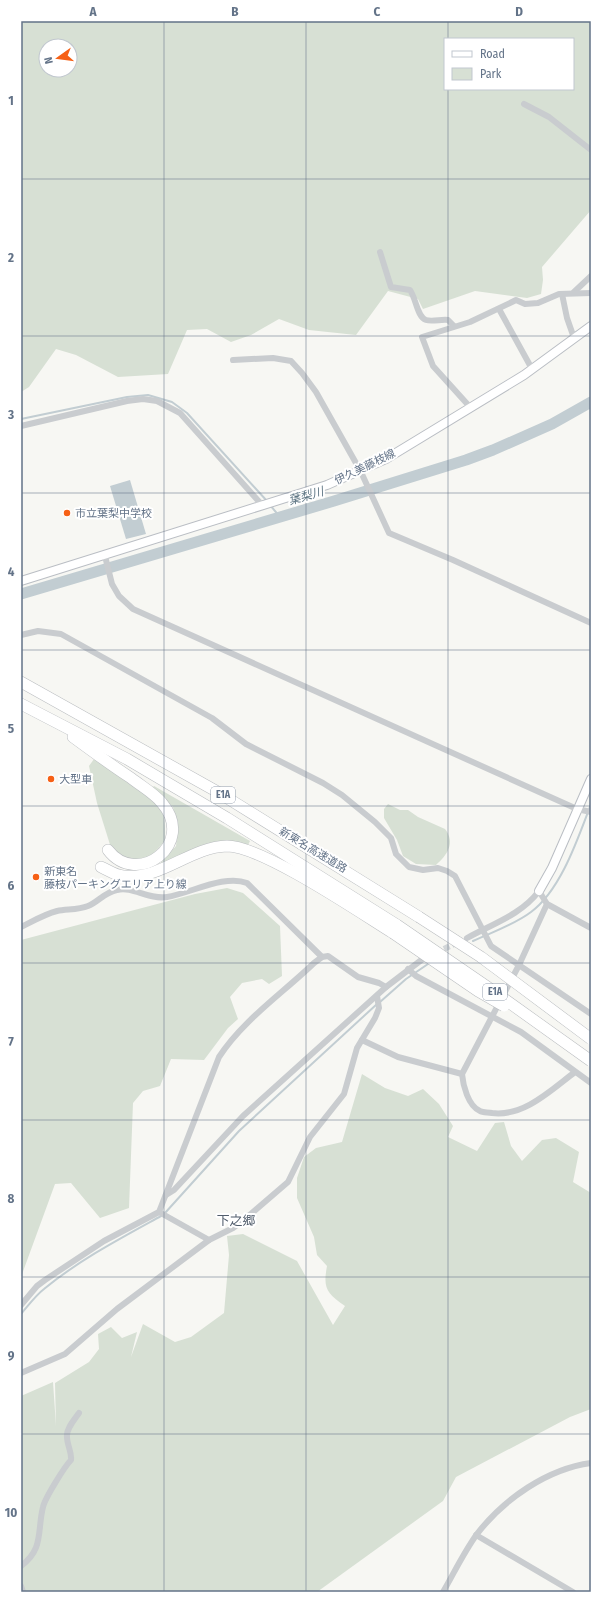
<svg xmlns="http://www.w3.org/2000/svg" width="612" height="1613" font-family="'Fira Sans Condensed','Noto Sans JP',sans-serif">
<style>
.green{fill:#d7e0d4;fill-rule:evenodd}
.water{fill:#c2cdd2}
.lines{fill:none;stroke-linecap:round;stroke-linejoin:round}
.stream{stroke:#c2cdd2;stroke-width:2}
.river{stroke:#c2cdd2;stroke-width:11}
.street-tunnel{stroke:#d2d6d8;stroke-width:6;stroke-dasharray:6 3;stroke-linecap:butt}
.secondary-casing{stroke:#babec4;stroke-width:10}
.highway-casing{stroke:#babdc0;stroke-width:12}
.street{stroke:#c9cccf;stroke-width:6}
.secondary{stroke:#fff;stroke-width:8}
.highway{stroke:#fff;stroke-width:11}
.highway-bridge-casing{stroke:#babdc0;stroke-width:12;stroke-linecap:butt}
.highway-bridge{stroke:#fff;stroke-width:11}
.grid{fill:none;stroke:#637388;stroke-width:1;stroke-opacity:0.55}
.poi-dot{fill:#f66015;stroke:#fff;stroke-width:1.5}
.labels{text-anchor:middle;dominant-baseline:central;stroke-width:4;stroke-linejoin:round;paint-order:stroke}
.shield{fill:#fff;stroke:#929dac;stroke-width:1}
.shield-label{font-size:10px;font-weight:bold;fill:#637388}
.street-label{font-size:11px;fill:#637388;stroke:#fff}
.poi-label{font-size:11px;fill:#637388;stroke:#fff;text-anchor:start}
.water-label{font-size:12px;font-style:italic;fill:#5f7684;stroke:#fff}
.quarter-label{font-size:13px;fill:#515d6c;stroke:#fff}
.neatline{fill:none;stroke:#637388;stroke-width:1.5}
.grid-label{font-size:13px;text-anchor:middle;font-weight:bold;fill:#637388}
</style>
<rect width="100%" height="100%" fill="#f7f7f3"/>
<g class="green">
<path d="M21 21H591V210L542 267 543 280 541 294 527 298 475 291 423 309 418 299 388 291 356 335 309 330 279 319 251 335 231 342 207 329 187 330 168 374 118 377 76 355 56 349 29 387 21 392ZM445 39H573V89H445ZM46 46H70V70H46Z"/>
<path d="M94 759C112 772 150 792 161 810 166 819 165 831 165 841L147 860H131L112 851 97 803 89 766Z"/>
<path d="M154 786 250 841 248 845 219 842 158 866 176 846 178 829 173 807 153 787Z"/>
<path d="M388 804 400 810H408L418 817 445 829C456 843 447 855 436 865L416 864 403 856 397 840 384 818V809Z"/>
<path d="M227 888 243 893 280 926 282 976 269 984 262 979 242 983 230 997 238 1019 228 1028 204 1060 171 1059 160 1086 143 1091 133 1103 129 1208 100 1218 71 1183 55 1184 21 1277V940L195 894Z"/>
<path d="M362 1074 385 1088 408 1096 423 1089 439 1104 453 1126 448 1137 477 1151 495 1123 504 1122 511 1146 522 1161 542 1140 556 1138 579 1152 573 1182 591 1193V1409L570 1417 456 1477 443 1501 317 1592H21V1396L53 1382 56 1426 55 1383 89 1362 99 1349 98 1334 111 1327 122 1338 137 1332 131 1357 143 1324 175 1342 191 1337 224 1313 229 1255 227 1236 243 1234 297 1261 333 1325 345 1306C326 1293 323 1288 327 1266L317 1255 314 1237 297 1198V1178L304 1157 316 1148 342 1142Z"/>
</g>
<path class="water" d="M130 480 146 534 126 539 110 486Z"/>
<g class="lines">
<g class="stream">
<path d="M21 419 127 397 148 395 172 402 187 413 267 501"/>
<path d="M270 505 280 517"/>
<path d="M473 941C492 932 514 925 531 912 561 890 578 838 591 804"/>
<path d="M380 1002 406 979 428 964"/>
<path d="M165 1213 239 1131 377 1004"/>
<path d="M21 1314C28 1306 35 1296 44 1289 79 1260 121 1238 161 1216"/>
<path d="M590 1592 591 1591"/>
</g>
<path class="river" d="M21 594 334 501 466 460 493 450 552 424 591 402"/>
<path class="street-tunnel" d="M436 953 458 942"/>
<g class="secondary-casing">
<g id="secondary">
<path d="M21 581 327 485 386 459 524 375 591 326"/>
<path d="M539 891 552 868 591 779"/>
</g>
</g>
<g class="highway-casing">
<g id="highway">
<path d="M21 682 216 791 419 917"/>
<path d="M21 704 127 759 227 818 397 925"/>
<path d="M73 737C92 751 111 765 131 778 141 786 154 793 162 803 197 844 137 888 108 850"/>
<path d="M101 867C108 870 116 876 124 876 161 880 190 847 227 846 262 846 359 912 393 933"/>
</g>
</g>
<g class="street">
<path d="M524 104 549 117 591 150"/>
<path d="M380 252 391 287 410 290C416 298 417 317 426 320 432 322 442 319 448 320L454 326"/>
<path d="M574 292 591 276"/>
<path d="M562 294 567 318 574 338"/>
<path d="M499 309 532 369"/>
<path d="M233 360 273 358 291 361 302 373 316 392 361 472 389 533 453 560 591 623"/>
<path d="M470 407 433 366 422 337 470 322 512 302 516 300 525 304 538 303 559 294 591 293"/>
<path d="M21 426 127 401 143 399 157 401 180 413 263 506"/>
<path d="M105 556 112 584 119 596 133 609 577 809 591 812"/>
<path d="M21 635 38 631 61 634 212 718 246 744 323 783 342 795 375 822 391 838 396 854 409 867 423 870 438 868 447 871 455 876 491 946 591 1014"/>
<path d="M547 904 519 965 462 1074C463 1085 468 1106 480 1111 483 1113 488 1112 492 1113 524 1117 551 1090 575 1072"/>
<path d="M21 927C33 921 45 914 57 911 67 909 78 910 88 906 98 902 105 892 117 890 133 886 148 900 167 897 191 893 225 874 247 883L322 957"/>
<path d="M467 938C492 924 521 915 539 891L547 904 591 928"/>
<path d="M408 969 416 976 521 1032 591 1083"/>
<path d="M362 1040 398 1057 462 1074"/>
<path d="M166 1195 174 1190 243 1116 386 987 424 958"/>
<path d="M159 1212 209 1240"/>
<path d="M21 1305 37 1286 45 1280 104 1241 159 1212 219 1057C243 1020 283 993 314 963L322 957 328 956 358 977 379 983 386 987"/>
<path d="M21 1373 65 1354 117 1309 209 1240 233 1228 245 1219 288 1182 310 1137 344 1094 357 1048 375 1018 379 1008 377 996"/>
<path d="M476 1535 573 1592"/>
<path d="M21 1566C44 1549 37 1531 43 1507 45 1498 65 1466 71 1460 72 1452 67 1445 67 1437 66 1429 74 1420 79 1413"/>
<path d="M21 1586 23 1592"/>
<path d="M443 1592C454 1573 464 1552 477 1534 504 1499 547 1469 591 1463"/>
</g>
<use href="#secondary" class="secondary"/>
<use href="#highway" class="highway"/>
<g class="highway-bridge-casing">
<g id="highway-bridge">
<path d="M419 917 481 957 591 1039"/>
<path d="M397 925 486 986 591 1061"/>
<path d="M393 933 478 991 504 1006"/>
</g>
</g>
<use href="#highway-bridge" class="highway-bridge"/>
</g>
<path class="grid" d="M164 21V1592M306 21V1592M448 21V39M448 89V1592M21 179H591M21 336H591M21 493H591M21 650H591M21 806H591M21 963H591M21 1120H591M21 1277H591M21 1434H591"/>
<g class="poi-dot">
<circle cx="67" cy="513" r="4"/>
<circle cx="51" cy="779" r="4"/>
<circle cx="36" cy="877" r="4"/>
</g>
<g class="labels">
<g class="shield">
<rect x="211" y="787" width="24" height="16" rx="3"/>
<rect x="483" y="984" width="24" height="16" rx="3"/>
</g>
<g class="shield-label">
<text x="223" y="795">E1A</text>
<text x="495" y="992">E1A</text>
</g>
<g class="street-label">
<text transform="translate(365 467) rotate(-26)">伊久美藤枝線</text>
<text transform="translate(313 850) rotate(31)">新東名高速道路</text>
</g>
<g class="poi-label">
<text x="75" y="513">市立葉梨中学校</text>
<text x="59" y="779">大型車</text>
<text x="44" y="871">新東名<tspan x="44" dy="13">藤枝パーキングエリア上り線</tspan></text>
</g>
<g class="water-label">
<text transform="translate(306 496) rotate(-16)">葉梨川</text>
</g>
<g class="quarter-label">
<text x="236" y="1220">下之郷</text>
</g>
</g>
<rect width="612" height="1613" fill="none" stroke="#ffffff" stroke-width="44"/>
<rect x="444" y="38" width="130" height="52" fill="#ffffff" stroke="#c1c7cf"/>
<rect x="452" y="51" width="20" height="6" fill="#ffffff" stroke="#c1c7cf"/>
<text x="480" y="58" font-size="12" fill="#637388">Road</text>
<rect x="452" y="68" width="20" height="12" fill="#d7e0d4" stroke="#c1c7cf"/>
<text x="480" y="78" font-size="12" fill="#637388">Park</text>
<g transform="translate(58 58) rotate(256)"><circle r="19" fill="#ffffff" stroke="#c1c7cf"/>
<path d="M0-3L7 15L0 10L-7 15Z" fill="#f66015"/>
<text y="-6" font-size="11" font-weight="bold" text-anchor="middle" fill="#637388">N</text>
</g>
<rect x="22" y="22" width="568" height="1569" class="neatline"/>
<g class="grid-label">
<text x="93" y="16">A</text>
<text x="235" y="16">B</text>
<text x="377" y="16">C</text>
<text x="519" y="16">D</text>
<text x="11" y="105">1</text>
<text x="11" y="262">2</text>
<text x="11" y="419">3</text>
<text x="11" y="576">4</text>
<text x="11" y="733">5</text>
<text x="11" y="890">6</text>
<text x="11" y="1046">7</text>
<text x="11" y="1203">8</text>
<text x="11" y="1360">9</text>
<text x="11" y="1517">10</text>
</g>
</svg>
